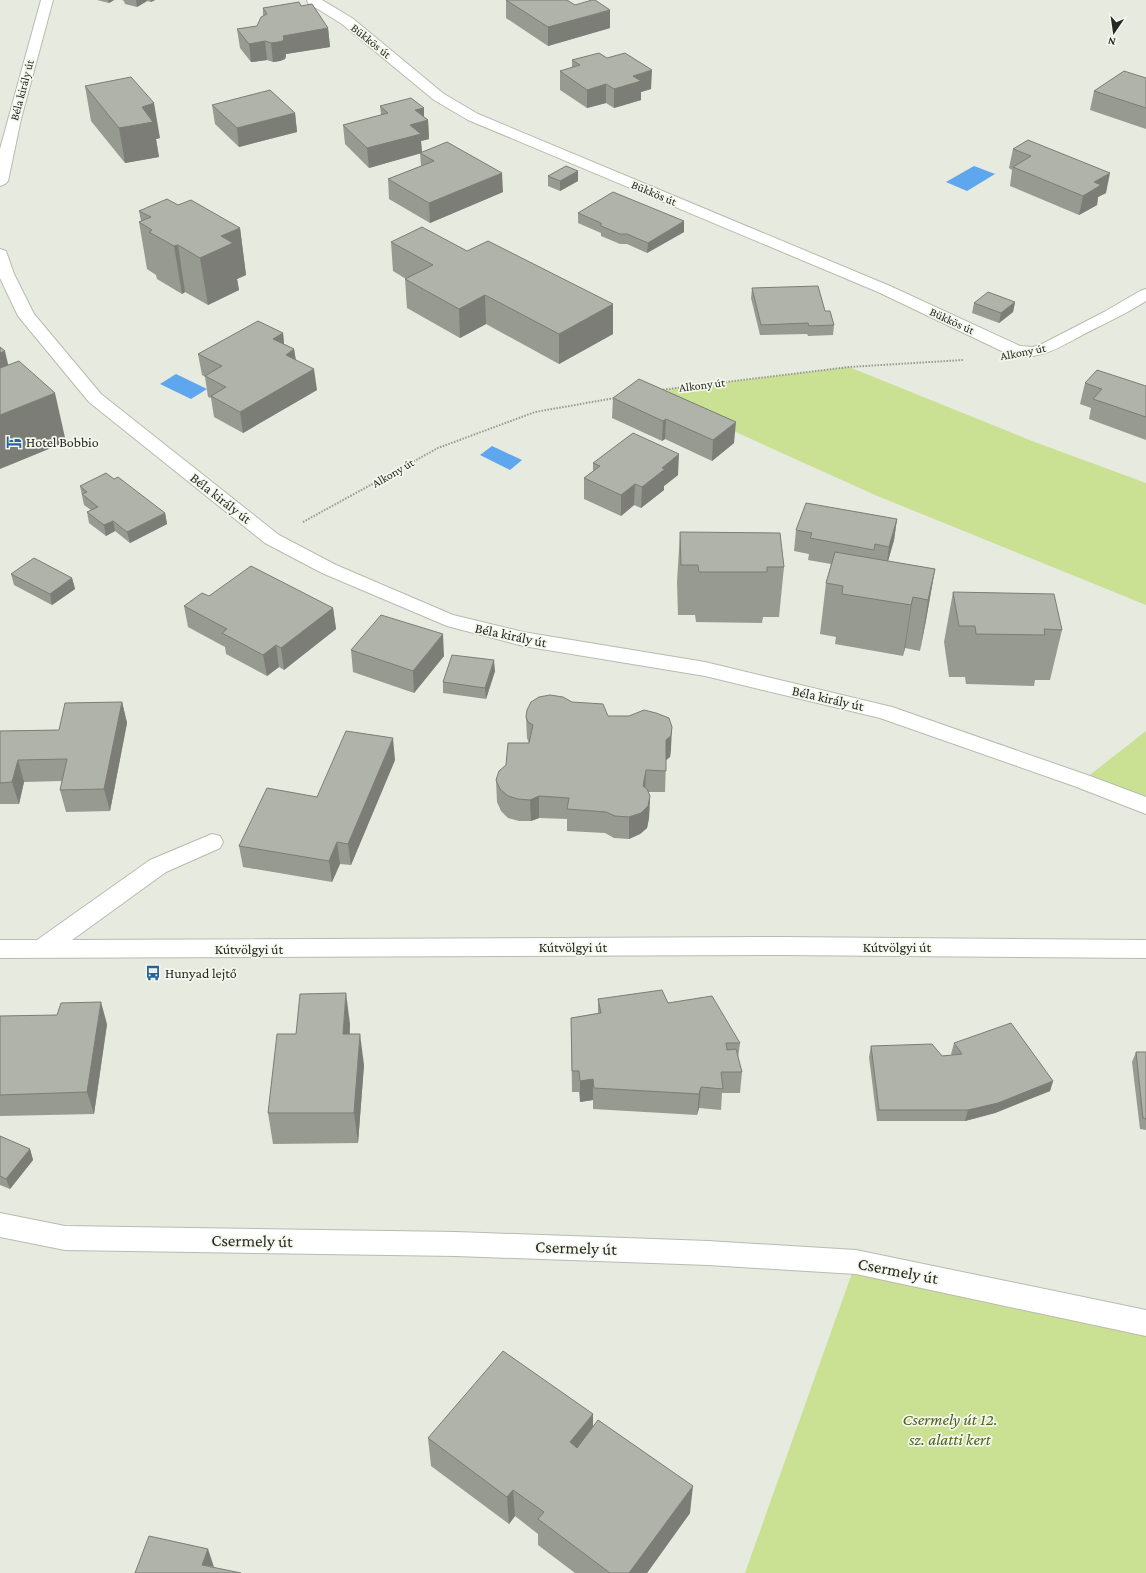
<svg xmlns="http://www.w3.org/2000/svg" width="1146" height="1573" font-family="'Crimson Pro',serif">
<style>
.green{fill:#cae194}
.water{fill:#5ea6ed}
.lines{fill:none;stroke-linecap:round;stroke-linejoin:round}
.minor-casing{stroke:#b7bbb0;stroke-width:2}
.path{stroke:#969991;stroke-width:2;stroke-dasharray:1.5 1.5;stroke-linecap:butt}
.minor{fill:#fff;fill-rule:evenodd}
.wall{fill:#979a91}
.shaded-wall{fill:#7b7d76}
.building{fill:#b0b3a9;stroke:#7b7d76}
.labels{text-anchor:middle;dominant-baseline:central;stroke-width:3.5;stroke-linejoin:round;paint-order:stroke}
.far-street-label{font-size:12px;fill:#272824;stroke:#f3f7ec}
.poi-label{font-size:14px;fill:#272824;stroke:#f3f7ec;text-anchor:start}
.street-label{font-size:14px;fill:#272824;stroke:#f3f7ec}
.near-street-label{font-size:17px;fill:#272824;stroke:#f3f7ec}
.near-park-label{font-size:17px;font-style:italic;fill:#4e5f1c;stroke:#f3f7ec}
</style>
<rect width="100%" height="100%" fill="#e6eadf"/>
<g class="green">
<path d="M849 367 1032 441 1146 483V605L875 495 647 392Z"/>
<path d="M1146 731V806L1082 781Z"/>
<path d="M856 1262 1146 1323V1573H745Z"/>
</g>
<g class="water">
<path d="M974 166 995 174 967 191 946 182Z"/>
<path d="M176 374 207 389 191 399 160 384Z"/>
<path d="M492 446 522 460 510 470 480 455Z"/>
</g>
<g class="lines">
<g class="minor-casing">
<g id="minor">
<path d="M41 0H53L21 119 8 181 5 184 0 186V149Z"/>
<path d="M307 0H322L352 18 444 94 478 114 890 286 1020 346 1033 347 1042 344 1104 312 1140 291 1146 289V301C1127 313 1108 322 1088 332 1063 345 1040 362 1010 355L878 292 468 120 434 100 342 24 308 3Z"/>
<path d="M0 249 6 251 14 274 34 314 101 394 279 535 336 565 453 615 523 632 705 662 892 707 1090 776 1146 797V814L1074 786 880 718 705 676 523 646 447 626 322 573 265 543 89 402 18 316 0 278Z"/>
<path d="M212 834 220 836 223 842 220 848 166 872 72 940 781 937 1146 940V958L781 955 0 958V940H37L150 860Z"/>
<path d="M0 1213 65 1226 456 1232 708 1241 856 1250 1146 1310V1336L856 1274 708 1265 456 1256 65 1250 0 1237Z"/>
</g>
</g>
<g class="path">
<path d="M660 390 849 367 963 360"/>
<path d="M303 522 438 448 535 412 615 398"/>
</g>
<use href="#minor" class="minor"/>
</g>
<g class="wall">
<path d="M97 0H114L109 3Z"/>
<path d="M122 0H155L151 2 147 1 137 7 125 4 124 1Z"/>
<path d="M506 0 610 28 548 46 506 18Z"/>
<path d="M301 6 328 28 330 47 286 54V56L285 59 280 61 273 62 267 60 251 62 240 48 237 29 257 26 263 16V8Z"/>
<path d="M572 60 651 89 641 92V100L614 108 606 103 587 108 560 90V71L572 67Z"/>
<path d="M1146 78V129L1090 110 1094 91Z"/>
<path d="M85 86 160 138 156 139 159 157 125 163 91 121Z"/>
<path d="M212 105 295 113 297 132 239 147 215 124Z"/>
<path d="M380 106 424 108V117L428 120 429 139 421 141 422 152 503 192 430 223 389 199 388 179 421 166 420 153 369 168 345 144 343 125 381 115Z"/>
<path d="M1028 140 1106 193 1098 197 1097 205 1079 215 1010 186 1012 170 1009 168 1013 149Z"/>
<path d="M548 176 578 181 560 191 548 186Z"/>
<path d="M178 205 240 228 246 275 237 279 239 290 208 305 185 292 182 294 157 279 156 275 147 269 139 222 141 221 139 211Z"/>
<path d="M578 213 684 232 647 253 627 244H620L601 236V233L578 223Z"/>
<path d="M391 242 613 334 559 364 486 324 460 338 407 308 405 279H406L393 271Z"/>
<path d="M752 288 825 311 834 325 833 335 808 336 807 334 760 335 751 298Z"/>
<path d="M1015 302 1013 312 999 323 972 313 974 303Z"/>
<path d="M283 333 284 344 294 349 296 360 317 390 243 433 214 417 211 398 208 397 205 377 202 375 198 354Z"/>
<path d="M1085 383 1146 386V440L1089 419 1091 408 1080 404Z"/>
<path d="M613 398 734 443 712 461 665 439 662 441 612 418Z"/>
<path d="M593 463 678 475 664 486V490L641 508 634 505 621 516 584 499V478L593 471Z"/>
<path d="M114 479 165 513 167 524 130 543 115 531 106 536 89 523 87 512 91 510 84 505 80 486Z"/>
<path d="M897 519 894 540 888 561 935 569 926 620 920 651 905 648 903 656 835 644 836 637 820 634 826 583 831 564 808 560 809 554 794 551 796 530Z"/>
<path d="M680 532 784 567 779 617H763L762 623 696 622 695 615H678L677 582Z"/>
<path d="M11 574 72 578 75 589 52 605 14 585Z"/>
<path d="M953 592 1062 630 1050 680H1035L1034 686 966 684 965 677H949L944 642Z"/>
<path d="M209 596 333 608 336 629 284 670 279 667 267 676 226 654 225 647 188 627 184 606Z"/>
<path d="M351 650 444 656 414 693 353 672Z"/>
<path d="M495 671 486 699 443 693V682Z"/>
<path d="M122 702 127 723 110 811 66 812 60 790 62 781 24 782 19 804H0V731L59 730Z"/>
<path d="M572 702 608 716 671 749 670 757 666 760 665 792H648L650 796 649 818 647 828 640 834 629 839 614 838 605 833 567 831V819L539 818 531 821H519L508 818 501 811 497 802 496 780 506 765 529 743 527 738 526 717Z"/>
<path d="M395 760 351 865 340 864 332 882 243 867 239 846 317 797Z"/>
<path d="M598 999 668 1003 740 1043 738 1058 742 1072 740 1093H722L721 1110 699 1108 697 1115 593 1109V1100L580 1102 579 1092H572L571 1018 598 1013Z"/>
<path d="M0 1016 107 1024 94 1114 0 1116Z"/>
<path d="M350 1024V1034L364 1065 358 1143 273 1144 268 1113 296 1034Z"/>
<path d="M954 1043 1053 1081 1050 1091 995 1113 965 1121H877L869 1057 871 1046 942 1056 952 1055 951 1054Z"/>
<path d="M1136 1052H1146V1130L1140 1129 1132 1062Z"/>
<path d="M0 1136 30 1149 33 1160 10 1189 0 1185Z"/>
<path d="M593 1414V1427L690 1513 647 1573H575L538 1545V1534L515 1516 509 1524 431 1466 428 1438Z"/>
</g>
<g class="shaded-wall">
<path d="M108 0H114L109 3Z"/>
<path d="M136 0H147V1L137 7Z"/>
<path d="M151 0H155L151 2Z"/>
<path d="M610 10V28L548 46V27Z"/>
<path d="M328 28 330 47 286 54V56L285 59 280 61 273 62 271 43 283 36Z"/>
<path d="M265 41 267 60 251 62 249 44Z"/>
<path d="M652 70 651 89 641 92V100L614 108V89L633 76Z"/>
<path d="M606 84V103L587 108V90Z"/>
<path d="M154 103 160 138 156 139 159 157 125 163 119 128 142 107Z"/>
<path d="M424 108V121L428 120 429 139 421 141 422 153 369 168 367 148 410 125 415 110Z"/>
<path d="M295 113 297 132 239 147 237 128Z"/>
<path d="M578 171V181L560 191V181Z"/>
<path d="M502 173 503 192 430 223 429 203Z"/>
<path d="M1110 173 1106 193 1098 197 1097 205 1079 215 1083 196 1094 182Z"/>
<path d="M684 221V232L647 253 648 243Z"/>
<path d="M240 228 246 275 237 279 239 290 208 305 200 258 221 236Z"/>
<path d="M178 245 185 292 182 294 174 246Z"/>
<path d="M485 295 486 324 460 338 459 309Z"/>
<path d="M1015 302 1013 312 999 323 1001 313Z"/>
<path d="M613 304V334L559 364V334Z"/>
<path d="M283 333 285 354 273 339Z"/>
<path d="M294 349 297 370 286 355Z"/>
<path d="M5 351 12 381 0 386V353Z"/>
<path d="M314 369 317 390 243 433 240 412Z"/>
<path d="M55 393 66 442 0 469V415Z"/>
<path d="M666 419 665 439 662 441 663 421Z"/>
<path d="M736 422 734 443 712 461 713 440Z"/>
<path d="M679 454 678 475 664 486V490L641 508 642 487 662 468Z"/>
<path d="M635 484 634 505 621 516V495Z"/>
<path d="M165 513 167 524 130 543 127 532Z"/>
<path d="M897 519 894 540 886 568 889 547Z"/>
<path d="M113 521 115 531 106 536 104 525Z"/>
<path d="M935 569 926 620 920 651 928 600Z"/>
<path d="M72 578 75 589 52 605 50 594Z"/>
<path d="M913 597 905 648 903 656 911 605Z"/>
<path d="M333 608 336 629 284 670 281 648Z"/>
<path d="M443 634 444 656 414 693 413 671Z"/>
<path d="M276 645 279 667 267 676 263 655Z"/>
<path d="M494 660 495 671 486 699 485 688Z"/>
<path d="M122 702 127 723 110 811 104 789Z"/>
<path d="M672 727 671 749 670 757 665 761 666 740Z"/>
<path d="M393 738 395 760 351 865 348 844Z"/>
<path d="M18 760 24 782 19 804 12 782Z"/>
<path d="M646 770 645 792 643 786Z"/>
<path d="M539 796V818L531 821 530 800Z"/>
<path d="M650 796 649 818 647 828 640 834 629 839V817Z"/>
<path d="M337 842 340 864 332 882 329 861Z"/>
<path d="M346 993 350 1024 347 1065 343 1034Z"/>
<path d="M101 1002 107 1024 94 1114 87 1092Z"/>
<path d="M360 1034 364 1065 358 1143 354 1113Z"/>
<path d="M593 1079V1100L580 1102V1081Z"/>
<path d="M1053 1081 1050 1091 995 1113 965 1121 968 1110Z"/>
<path d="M701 1087 699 1108 697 1115 699 1094Z"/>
<path d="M30 1149 33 1160 10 1189 6 1179Z"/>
<path d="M593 1414V1441L570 1470V1442Z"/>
<path d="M693 1486 690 1513 647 1573H629Z"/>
<path d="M513 1490 515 1516 509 1524 507 1497Z"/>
<path d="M208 1549 214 1567 202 1565Z"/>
</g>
<g class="building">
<path d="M506 0H567L575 5 592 0H595L610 10 548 27Z"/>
<path d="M299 2 301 6 312 4 328 28 283 36 284 38 283 41 278 42 271 43 265 41 249 44 237 29 257 26 261 17 267 14 263 8Z"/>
<path d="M599 53 607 58 625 53 652 70 633 76 641 81 614 89 606 84 587 90 560 71 580 65 572 60Z"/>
<path d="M1124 71 1146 78V108L1094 91Z"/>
<path d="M131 77 154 103 142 107 153 122 119 128 85 86Z"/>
<path d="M270 90 295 113 237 128 212 105Z"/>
<path d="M411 98 424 108 415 110 428 120 410 125 421 134 367 148 343 125 388 113 380 106Z"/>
<path d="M1028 140 1110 173 1094 182 1101 185 1083 196 1013 167 1031 156 1013 149Z"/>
<path d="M447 142 502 173 429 203 388 179 434 161 420 153Z"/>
<path d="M566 166 578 171 560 181 548 176Z"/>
<path d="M613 192 684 221 648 243 627 234H620L601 226V223L578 213Z"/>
<path d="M167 199 178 205 191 200 240 228 221 236 233 243 200 258 178 245 174 246 149 232 152 230 139 222 151 217 139 211Z"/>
<path d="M422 227 467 251 488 241 613 304 559 334 485 295 459 309 405 279 433 265 391 242Z"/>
<path d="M818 286 825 311H830L834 325 809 326 808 323 761 325 752 288Z"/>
<path d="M988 292 1015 302 1001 313 974 303Z"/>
<path d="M258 321 283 333 273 339 294 349 286 355 314 369 240 412 211 396 226 387 205 376 222 366 198 354Z"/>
<path d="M0 347 5 351 0 353Z"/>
<path d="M19 361 55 393 0 415V368Z"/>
<path d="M1097 370 1146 386V417L1093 399 1102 389 1085 383Z"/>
<path d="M639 379 736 422 713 440 666 419 663 421 613 398Z"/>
<path d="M633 433 679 454 662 468 665 469 642 487 635 484 621 495 584 478 600 466 593 463Z"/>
<path d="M106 473 114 479 118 477 165 513 127 532 113 521 104 525 87 512 98 507 82 494 87 492 80 486Z"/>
<path d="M806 503 897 519 889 547 875 544 874 550 810 538 812 533 796 530Z"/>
<path d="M680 532 780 533 784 567H767V572H699L698 565H681Z"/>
<path d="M835 552 935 569 928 600 913 597 911 605 842 594 843 586 826 583Z"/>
<path d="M34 558 72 578 50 594 11 574Z"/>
<path d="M251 566 333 608 281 648 276 645 263 655 222 633 227 629 184 606 202 593 209 596Z"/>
<path d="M953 592 1054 594 1062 630 1044 629 1045 635 976 634 975 626H959Z"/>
<path d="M381 615 443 634 413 671 351 650Z"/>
<path d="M452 655 494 660 485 688 443 682Z"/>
<path d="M550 695 563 697 572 702 603 704 608 716H629L644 710 656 713 669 718 672 727 671 736 666 740V771L646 770 643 786 647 789 650 796 648 806 641 813 629 817 615 816 606 812 567 809 569 798 539 796 530 800 518 799 508 796 500 789 496 780 499 771 506 765 508 743H529L533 725 528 722 526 717 527 710 531 702 539 697Z"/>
<path d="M122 702 104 789 60 790 67 759 18 760 12 782 0 783V731L59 730 65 703Z"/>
<path d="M346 731 393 738 348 844 337 842 329 861 239 846 267 788 317 797Z"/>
<path d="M662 990 668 1003 712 996 740 1043H726L727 1050 736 1049 742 1072H721L723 1089 701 1087 699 1094 594 1088 593 1079 580 1081 579 1071H572L571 1018 601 1013 598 999Z"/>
<path d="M346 993 343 1034H360L354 1113H268L277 1034H296L300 994Z"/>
<path d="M101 1002 87 1092 0 1095V1016L57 1015 61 1003Z"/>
<path d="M1011 1023 1053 1081 998 1103 968 1110H879L871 1046 932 1044 942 1056 962 1054 954 1043Z"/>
<path d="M1136 1052H1146V1119L1143 1118Z"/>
<path d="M0 1136 30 1149 6 1179 0 1176Z"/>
<path d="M503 1351 593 1414 570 1442 577 1448 598 1420 693 1486 629 1573H610L538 1519 544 1512 513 1490 507 1497 428 1438Z"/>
<path d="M149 1536 208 1549 202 1565 241 1573H135Z"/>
</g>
<defs>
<g id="hotel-bare" transform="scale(1.2)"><path d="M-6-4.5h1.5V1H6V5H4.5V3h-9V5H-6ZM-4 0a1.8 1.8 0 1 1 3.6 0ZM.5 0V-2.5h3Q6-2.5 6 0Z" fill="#27639a" stroke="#f3f7ec" stroke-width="2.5" paint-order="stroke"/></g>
<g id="bus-bare" transform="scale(1.2)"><path d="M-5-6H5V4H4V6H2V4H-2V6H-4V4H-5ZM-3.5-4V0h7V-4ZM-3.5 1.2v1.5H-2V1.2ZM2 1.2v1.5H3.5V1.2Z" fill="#27639a" stroke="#f3f7ec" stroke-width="2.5" paint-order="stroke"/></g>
</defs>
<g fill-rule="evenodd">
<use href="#hotel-bare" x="14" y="442"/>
<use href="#bus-bare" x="153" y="973"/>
</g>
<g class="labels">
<g class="far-street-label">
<text transform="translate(371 41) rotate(39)">Bükkös út</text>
<text transform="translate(22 90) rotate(-75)">Béla király út</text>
<text transform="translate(654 193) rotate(23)">Bükkös út</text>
<text transform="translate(952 321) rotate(25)">Bükkös út</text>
<text transform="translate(1023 352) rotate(-11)">Alkony út</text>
<text transform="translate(702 385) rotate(-7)">Alkony út</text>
<text transform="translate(393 473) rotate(-30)">Alkony út</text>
</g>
<g class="poi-label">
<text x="26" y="442">Hotel Bobbio</text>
<text x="165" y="973">Hunyad lejtő</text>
</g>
<g class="street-label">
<text transform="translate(221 498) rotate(38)">Béla király út</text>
<text transform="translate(511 635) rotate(12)">Béla király út</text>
<text transform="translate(828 698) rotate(13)">Béla király út</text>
<text x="573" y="947">Kútvölgyi út</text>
<text x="897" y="947">Kútvölgyi út</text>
<text x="249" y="949">Kútvölgyi út</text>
</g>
<g class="near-street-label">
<text transform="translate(252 1241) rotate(1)">Csermely út</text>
<text transform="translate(576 1248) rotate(2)">Csermely út</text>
<text transform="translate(898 1271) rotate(11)">Csermely út</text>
</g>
<g class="near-park-label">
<text x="950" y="1419">Csermely út 12.<tspan x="950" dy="20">sz. alatti kert</tspan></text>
</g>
</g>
<g transform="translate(1114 32) rotate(193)" stroke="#f3f7ec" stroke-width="3" paint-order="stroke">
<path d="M0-3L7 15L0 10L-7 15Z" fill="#272824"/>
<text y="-6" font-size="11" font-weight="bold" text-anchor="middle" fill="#272824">N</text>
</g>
</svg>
